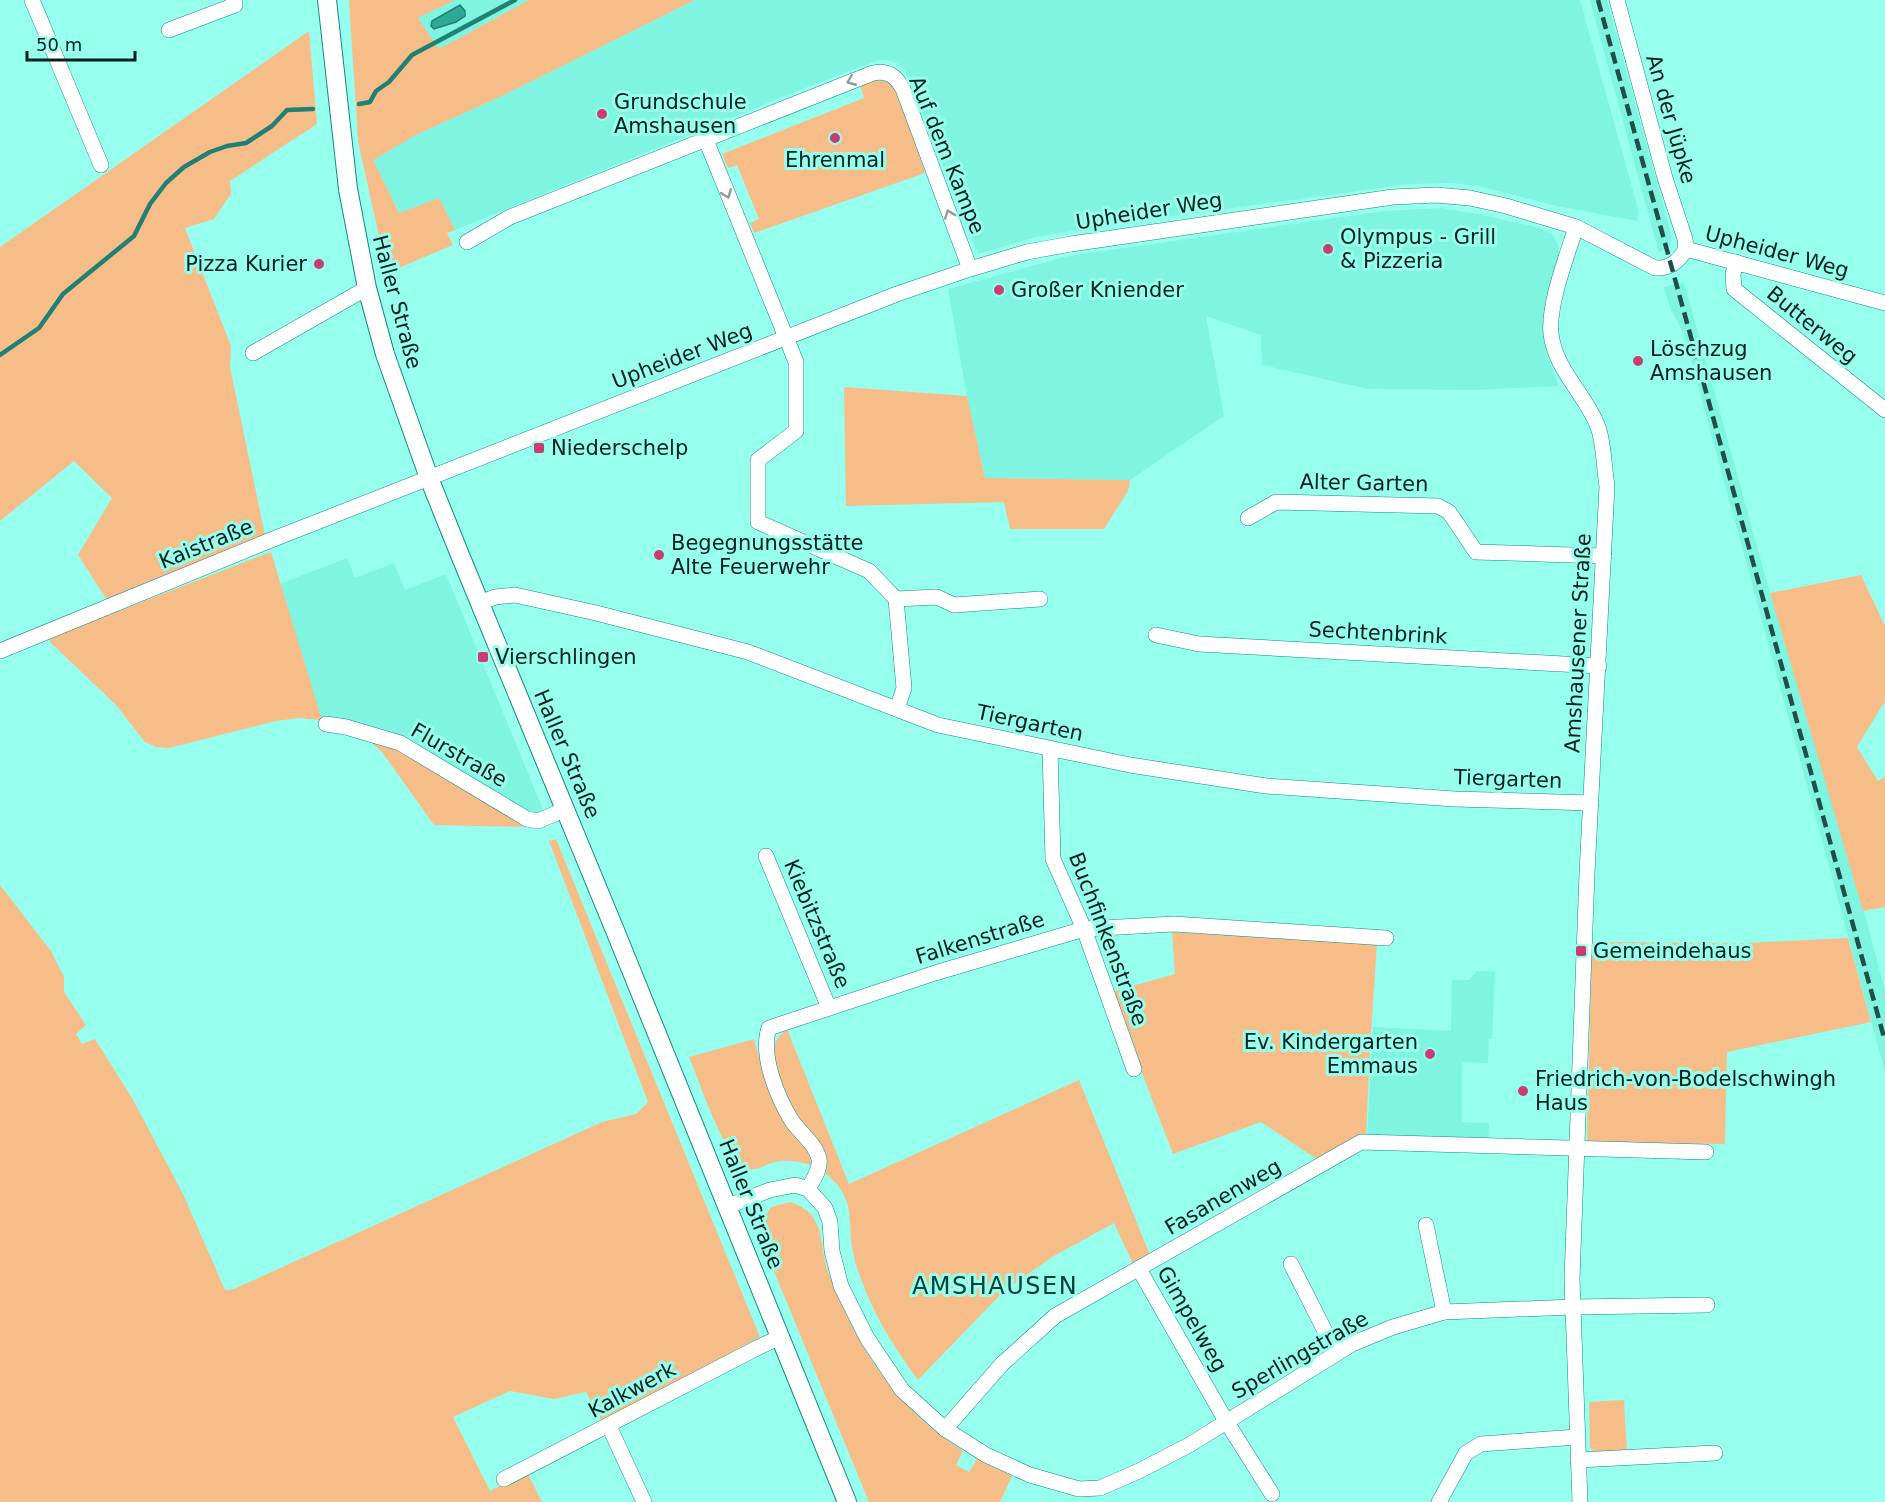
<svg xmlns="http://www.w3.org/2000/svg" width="1885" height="1502" font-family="'DejaVu Sans',sans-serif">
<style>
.built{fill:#7ff4e1}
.green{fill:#f7bd89}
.water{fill:#2ea998;stroke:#208073;stroke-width:1.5}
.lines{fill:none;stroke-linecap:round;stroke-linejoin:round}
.stream{stroke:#208073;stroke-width:4.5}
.minor-casing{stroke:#0d8c7d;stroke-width:16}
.major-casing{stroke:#0d8c7d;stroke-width:20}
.minor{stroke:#fff;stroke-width:15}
.major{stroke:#fff;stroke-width:18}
.rail{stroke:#1f4f48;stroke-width:4.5;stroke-dasharray:12 6;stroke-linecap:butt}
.oneway{stroke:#8c9b99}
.poi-dot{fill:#c83d71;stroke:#97ffed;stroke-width:2}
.labels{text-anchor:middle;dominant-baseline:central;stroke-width:6;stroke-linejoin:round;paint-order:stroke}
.poi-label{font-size:21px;fill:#00211d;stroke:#97ffed;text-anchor:start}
.street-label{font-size:21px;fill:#00211d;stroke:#97ffed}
.quarter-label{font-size:24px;letter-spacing:1.5px;fill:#004038;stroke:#97ffed}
</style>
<rect width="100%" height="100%" fill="#97ffed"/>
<g class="built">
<path d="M455 0H529L439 49 418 18Z"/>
<path d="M695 0H1580L1638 209 1637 221 1557 206 1478 186 1453 183 1410 184 1116 224 1036 237 978 254 905 71 899 64 887 60H879L792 93 455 230 439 198 400 214 372 160 418 134 506 94Z"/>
<path d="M1590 0H1607L1672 237 1669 246 1659 253Z"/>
<path d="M1442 208 1478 214 1536 227 1546 231 1553 236 1558 244 1559 252 1546 307 1543 333 1548 357 1559 386 1476 390 1368 389 1262 365 1261 335 1206 316 1224 416 1130 480 985 478 967 396 948 289 1068 256 1384 211Z"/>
<path d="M1684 282 1770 593 1867 922 1885 991V1072L1684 334 1670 308 1664 287Z"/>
<path d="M347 558 355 578 394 563 405 590 446 574 544 812 537 815 526 814 404 741 322 720 280 584Z"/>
<path d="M1477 971H1495L1492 1039H1489L1488 1063 1462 1062V1122L1489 1123V1138H1367L1373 1027 1451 1031 1452 980H1469Z"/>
</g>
<g class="green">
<path d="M349 0H455L418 18 439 49 529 0H695L506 94 418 134 373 160 399 213 439 198 455 230 447 233 453 245 387 273 358 141Z"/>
<path d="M309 31 317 124 230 181 231 194 214 219 185 228 231 346 230 367 265 535 107 600 78 555 112 498 74 461 0 521V247Z"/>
<path d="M876 80 888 82 898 92 925 173 754 233 750 223 759 219 737 165 728 168 722 154 864 98 860 85Z"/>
<path d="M844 387 967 396 985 478 1130 480 1128 491 1104 529H1010L1004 502 846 506Z"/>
<path d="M271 552 322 720 299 718 276 721 169 748 156 747 145 742 116 705 50 642 51 637Z"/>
<path d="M1861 575 1885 626V701L1857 747 1878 781 1885 777V907L1863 911 1770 593Z"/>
<path d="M367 739 398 748 527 827 434 825 382 752Z"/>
<path d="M556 839 760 1337 602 1422 586 1392 554 1399 510 1391 453 1417 490 1491 527 1472 542 1502H0V885L51 951 64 977V992L86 1025 76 1034 82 1044 95 1039 132 1098 183 1194 225 1290 234 1289 602 1122 636 1114 648 1102 549 841Z"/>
<path d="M1172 932 1377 944 1370 1047 1366 1137 1317 1159 1261 1122 1173 1154 1111 992 1175 974Z"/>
<path d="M1848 938 1871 1022 1727 1052 1725 1144 1587 1142 1592 942 1745 943Z"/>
<path d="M787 1029 849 1184 1079 1080 1150 1255 1133 1264 1114 1223 1054 1256 1004 1291 918 1380C895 1349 874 1316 861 1279 856 1266 852 1253 851 1239 849 1208 851 1195 825 1173 827 1167 828 1161 826 1155 823 1143 811 1135 804 1125 792 1108 770 1065 775 1044 777 1038 782 1033 787 1029Z"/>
<path d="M754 1039C762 1066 769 1093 782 1119 791 1135 811 1147 811 1165 799 1162 787 1159 775 1162 766 1164 758 1171 748 1169 726 1164 699 1080 689 1057Z"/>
<path d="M790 1202C829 1214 817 1246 830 1277 860 1351 895 1407 963 1451L956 1465 969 1472 977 1459 1012 1476 1000 1502H869L757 1230 771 1207Z"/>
<path d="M1624 1400 1627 1452 1598 1454 1590 1448 1589 1402Z"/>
</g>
<path class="water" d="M460 5 465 11V16L456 22 434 29 431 26 432 21Z"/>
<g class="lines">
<g class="stream">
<path d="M359 104 370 102 376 91 389 82 412 55 515 0"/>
<path d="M0 355 39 328 63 294 134 236 150 204 166 183 184 167 210 152 227 146 246 143 272 126 287 110 313 109"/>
</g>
<g class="minor-casing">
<g id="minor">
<path d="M32 0 101 165"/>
<path d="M1617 0 1665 178 1685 239 1686 249"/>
<path d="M169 30 235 5 234 0"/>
<path d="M706 140 796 362V431L758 460V522L869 571 896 599 904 688 897 709"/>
<path d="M1576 227C1567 256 1548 304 1551 334 1556 372 1586 394 1598 427 1604 443 1604 469 1607 486L1587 873 1572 1279 1580 1502"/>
<path d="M467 242 510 217 873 73C888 70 896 76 903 89L970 269"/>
<path d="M1686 249 1885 303"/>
<path d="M1736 262 1733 274 1734 289 1885 410"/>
<path d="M253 353 367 288"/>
<path d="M1248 518 1276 502 1438 506 1449 512 1476 552 1604 556"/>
<path d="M896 599 937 597 954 605 1040 599"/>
<path d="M480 603 495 597 515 595 596 613 748 652 938 725 1130 765 1266 786 1455 799 1591 803"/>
<path d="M1156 635 1199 644 1599 666"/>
<path d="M0 651 271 540 897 294 970 269 1027 252 1071 244 1393 197 1436 195 1470 198 1506 206 1576 227 1655 268C1670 269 1679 261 1686 249"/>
<path d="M326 724 346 727 400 743 527 819 538 821 566 809"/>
<path d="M1050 749 1053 859 1084 929 1134 1069"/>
<path d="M766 856 829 1008"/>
<path d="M808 1189C813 1180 821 1169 819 1159 816 1144 800 1133 792 1121 777 1097 760 1055 769 1028L935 973 1084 929 1174 924 1386 938"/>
<path d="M728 1206 770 1190 795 1185 808 1189 825 1208 830 1222 832 1251 841 1286 867 1338 902 1390 945 1429 986 1455 1030 1475 1079 1489 1100 1488 1139 1471 1189 1445 1352 1344 1393 1327 1444 1312 1573 1307 1707 1305"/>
<path d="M1426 1225 1444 1312"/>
<path d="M1291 1264 1336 1353"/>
<path d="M1139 1269 1226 1421 1272 1494"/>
<path d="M609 1426 644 1502"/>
<path d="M945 1429 1002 1364 1055 1316 1361 1142 1706 1152"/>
<path d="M1578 1460 1715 1453"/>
<path d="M504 1479 757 1348 780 1337"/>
<path d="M1439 1502 1466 1453 1481 1444 1577 1437"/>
</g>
</g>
<g class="major-casing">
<path id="major" d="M327 0 348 189 367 288 385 354 429 478 460 555 614 928 847 1502"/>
</g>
<use href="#minor" class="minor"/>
<use href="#major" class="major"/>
<path class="rail" d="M1598 0 1885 1041"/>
</g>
<defs><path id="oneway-chevron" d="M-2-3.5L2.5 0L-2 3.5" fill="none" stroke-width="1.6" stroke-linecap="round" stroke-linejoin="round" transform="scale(1.5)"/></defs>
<g class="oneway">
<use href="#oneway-chevron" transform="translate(851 81) rotate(158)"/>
<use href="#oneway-chevron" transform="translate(727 194) rotate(69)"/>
<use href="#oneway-chevron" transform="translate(949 214) rotate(-111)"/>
</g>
<g class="poi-dot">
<circle cx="602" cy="114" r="6"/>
<circle cx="835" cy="138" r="6"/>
<circle cx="1328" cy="249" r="6"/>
<circle cx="319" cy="264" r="6"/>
<circle cx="999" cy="290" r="6"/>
<circle cx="1638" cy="361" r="6"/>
<rect x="533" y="442" width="12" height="12" rx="3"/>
<circle cx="659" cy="555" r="6"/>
<rect x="477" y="651" width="12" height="12" rx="3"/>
<rect x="1575" y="945" width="12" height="12" rx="3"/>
<circle cx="1430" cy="1054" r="6"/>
<circle cx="1523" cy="1091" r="6"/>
</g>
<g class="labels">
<g class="poi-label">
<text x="614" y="102">Grundschule<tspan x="614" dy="24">Amshausen</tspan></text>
<text x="835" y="160" text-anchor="middle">Ehrenmal</text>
<text x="1340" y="237">Olympus - Grill<tspan x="1340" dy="24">&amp; Pizzeria</tspan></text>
<text x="307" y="264" text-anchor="end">Pizza Kurier</text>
<text x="1011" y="290">Großer Kniender</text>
<text x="1650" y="349">Löschzug<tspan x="1650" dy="24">Amshausen</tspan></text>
<text x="551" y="448">Niederschelp</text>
<text x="671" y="543">Begegnungsstätte<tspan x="671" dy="24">Alte Feuerwehr</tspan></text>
<text x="495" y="657">Vierschlingen</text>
<text x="1593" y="951">Gemeindehaus</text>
<text x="1418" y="1042" text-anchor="end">Ev. Kindergarten<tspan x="1418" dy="24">Emmaus</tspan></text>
<text x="1535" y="1079">Friedrich-von-Bodelschwingh<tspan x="1535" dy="24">Haus</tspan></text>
</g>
<g class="street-label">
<text transform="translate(1671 119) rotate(74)">An der Jüpke</text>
<text transform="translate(947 155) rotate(68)">Auf dem Kampe</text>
<text transform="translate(1149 211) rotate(-9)">Upheider Weg</text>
<text transform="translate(1777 252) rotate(15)">Upheider Weg</text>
<text transform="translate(397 302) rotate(75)">Haller Straße</text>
<text transform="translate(1812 325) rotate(39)">Butterweg</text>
<text transform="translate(682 356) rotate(-21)">Upheider Weg</text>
<text transform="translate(1364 483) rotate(1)">Alter Garten</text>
<text transform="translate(206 544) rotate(-22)">Kaistraße</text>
<text transform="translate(1378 633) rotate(3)">Sechtenbrink</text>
<text transform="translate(1578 643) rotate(-87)">Amshausener Straße</text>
<text transform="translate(1030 723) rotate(12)">Tiergarten</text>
<text transform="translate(567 754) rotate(67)">Haller Straße</text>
<text transform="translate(459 755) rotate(30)">Flurstraße</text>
<text transform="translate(1508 779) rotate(2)">Tiergarten</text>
<text transform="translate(817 924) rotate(67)">Kiebitzstraße</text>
<text transform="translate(980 938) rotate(-17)">Falkenstraße</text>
<text transform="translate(1108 939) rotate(69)">Buchfinkenstraße</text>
<text transform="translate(1223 1197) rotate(-30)">Fasanenweg</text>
<text transform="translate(751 1204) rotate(68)">Haller Straße</text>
<text transform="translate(1192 1319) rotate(60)">Gimpelweg</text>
<text transform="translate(1300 1355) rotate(-30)">Sperlingstraße</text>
<text transform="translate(632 1390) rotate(-28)">Kalkwerk</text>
</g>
<g class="quarter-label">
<text x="995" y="1286">AMSHAUSEN</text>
</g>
</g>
<path d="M27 51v9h108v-9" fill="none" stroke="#00211d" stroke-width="3"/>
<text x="36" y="51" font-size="18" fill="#00211d" stroke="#97ffed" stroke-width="4.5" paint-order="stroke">50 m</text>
</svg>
